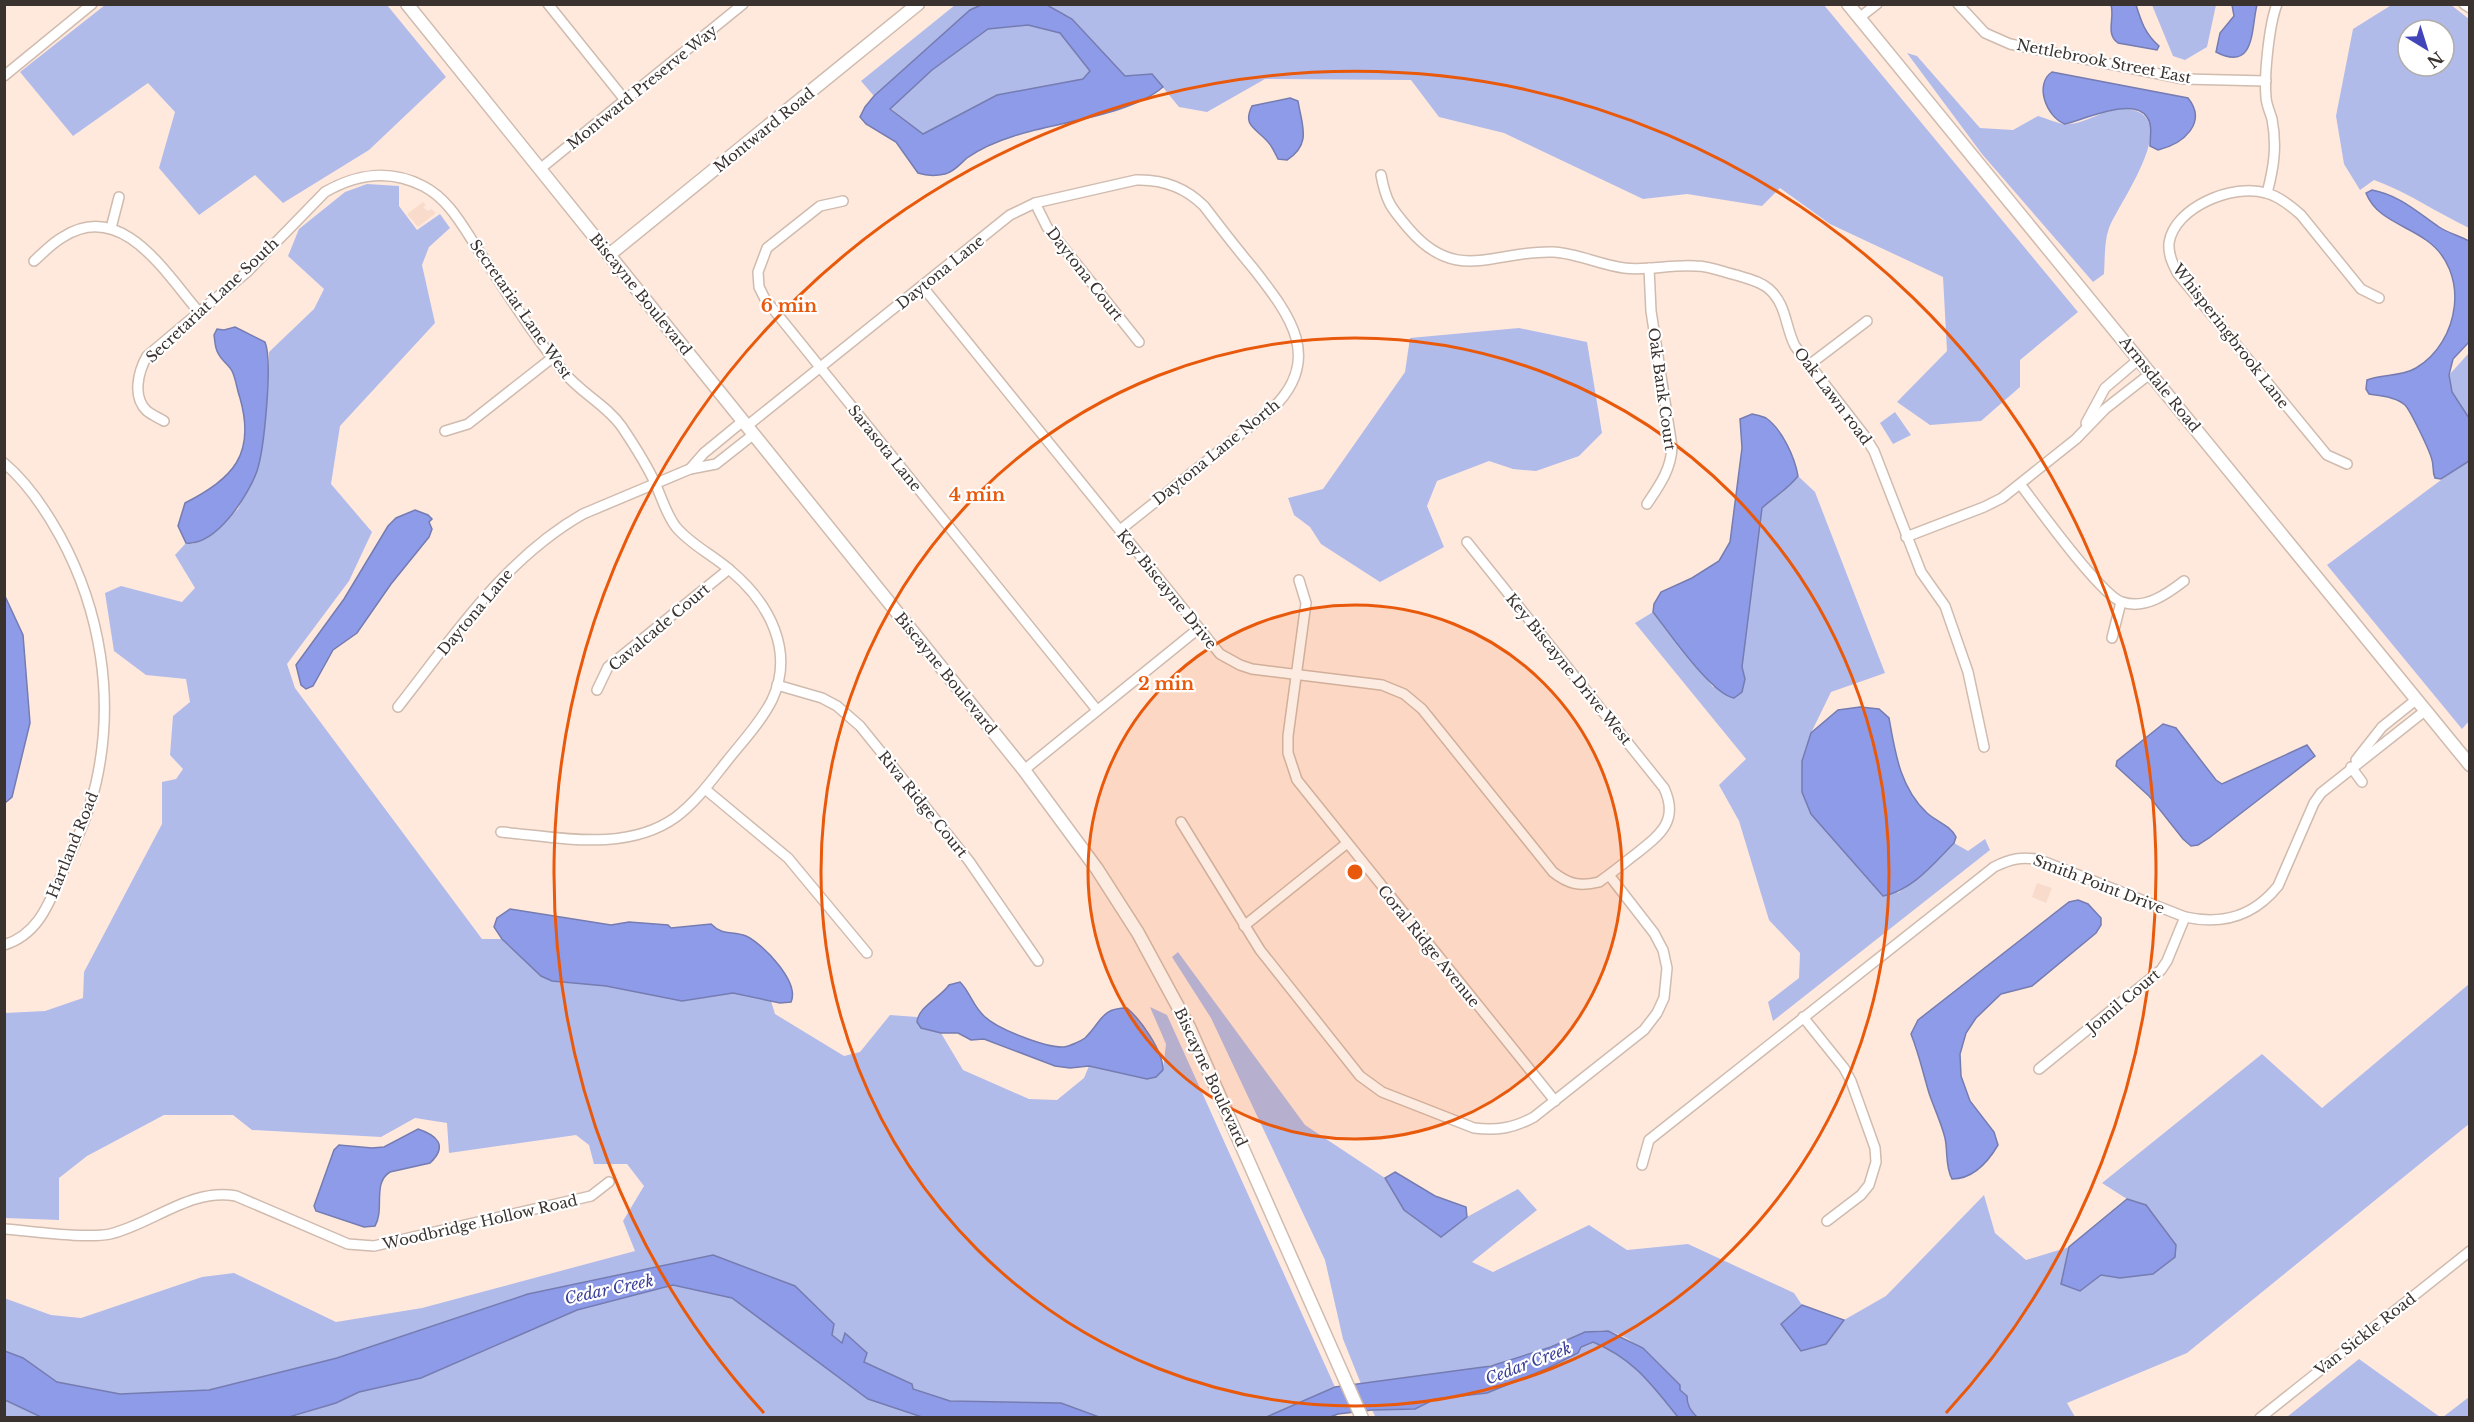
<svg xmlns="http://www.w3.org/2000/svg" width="2474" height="1422" font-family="'Libre Baskerville',serif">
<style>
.built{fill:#f8dbcb}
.green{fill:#b1bbea;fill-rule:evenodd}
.water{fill:#8e9be9;stroke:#757cb1;stroke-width:1.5;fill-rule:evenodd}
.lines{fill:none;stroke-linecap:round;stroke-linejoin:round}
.minor-casing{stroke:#d0bbaf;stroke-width:12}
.tertiary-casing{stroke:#d0bbaf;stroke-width:15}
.minor{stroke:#fff;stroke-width:9}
.tertiary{stroke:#fff;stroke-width:12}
.ring{fill:none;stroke:#e8590c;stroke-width:3}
.labels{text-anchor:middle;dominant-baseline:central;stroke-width:4.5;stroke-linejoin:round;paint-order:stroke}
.street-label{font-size:15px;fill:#3a322e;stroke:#fff}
.water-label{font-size:16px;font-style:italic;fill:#393e97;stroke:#fff}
.centre{fill:#e8590c;stroke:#fff;stroke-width:3}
.ring-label{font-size:18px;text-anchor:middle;font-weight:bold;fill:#e8590c;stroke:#fff;stroke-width:4.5;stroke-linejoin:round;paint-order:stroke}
</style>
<rect width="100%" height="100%" fill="#ffe9dd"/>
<g class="built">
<path d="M423 202 426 205 423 207 428 211 431 209 436 213 418 227 407 214Z"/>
<path d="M2037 883 2052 888 2046 903 2032 897Z"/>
</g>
<g class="green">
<path d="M2393 4 2451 5 2469 19V228C2437 213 2408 192 2374 180L2360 190 2344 164 2336 116 2353 29ZM2408 30H2444V66H2408Z"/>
<path d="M387 5 446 77 369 150 283 203 255 175 199 215 159 168 175 112 148 83 73 136 20 72 105 5Z"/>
<path d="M955 5H981L970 10 874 96 861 81Z"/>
<path d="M1047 5H1824L2078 312 2020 360V387L1981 421 1930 425 1897 402 1947 351 1943 277 1830 224 1780 188 1762 206 1687 194 1643 199 1504 133 1439 117 1411 80 1265 79 1207 112 1179 107 1152 74 1125 77 1072 19Z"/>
<path d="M2152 5H2216L2207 47 2185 60 2173 56Z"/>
<path d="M1028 25 1060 33 1091 71 1083 79 997 95 923 134 890 108 932 70 988 29Z"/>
<path d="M1907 53 1917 56 1980 128 2013 130 2038 116C2046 118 2056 123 2064 124 2084 126 2105 107 2127 109 2185 115 2119 202 2109 228 2104 242 2105 260 2104 274L2093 282 1982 154Z"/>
<path d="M367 184 399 186V206L417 230 440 214 450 228 429 247 422 265 435 323 340 426 331 484 372 532 349 581 287 664 295 688 482 939H502L541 976 552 981 606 986 695 999 733 993 771 1001 775 1014 844 1056 860 1052 890 1015 917 1017V1022L921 1028 941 1033 963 1070 1029 1099 1057 1100 1084 1078 1089 1066 1147 1079 1163 1070 1166 1044 1150 1007 1167 1015 1335 1387 1264 1418 1099 1417 1061 1403 950 1401 913 1389 912 1384 864 1362 846 1333 842 1343 713 1255 528 1294 337 1358 209 1390 120 1394 57 1382 23 1358 5 1351 4 1298 51 1315 81 1318 202 1277 234 1273 336 1322 422 1308 635 1251 623 1221 644 1186 627 1164H594L589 1145 576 1135 449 1153 447 1123 415 1118 381 1137 252 1130 233 1115H164L87 1156 59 1178V1220L5 1218V1013L45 1011 83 998 84 972 162 824V782L176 779 183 769 170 755 173 716 190 702 186 679 146 675 114 651 105 593 121 586 182 602 195 588 175 555 186 543 193 544 213 533 238 509 257 470 268 390 269 352 314 309 324 289 288 256 299 229 345 192Z"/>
<path d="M1519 328 1587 342 1602 433 1579 456 1536 471 1513 469 1489 461 1437 481 1427 506 1444 547 1380 582 1321 544 1310 527 1294 515 1288 498 1323 489 1405 372 1410 338Z"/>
<path d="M2469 353V418L2452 392 2449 375Z"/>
<path d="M1895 412 1911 435 1893 444 1880 423Z"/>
<path d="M2469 461 2470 720 2462 729 2327 565 2441 480Z"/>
<path d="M1798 476 1815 492 1885 673 1831 692 1811 733 1802 761 1898 893 1919 877 1954 843 1968 851 1985 839 1990 850 1773 1021 1768 1002 1799 978 1800 953 1769 920 1739 821 1719 785 1746 759 1635 623 1653 612 1713 687 1745 679 1742 667 1762 508C1774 497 1788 489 1798 476Z"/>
<path d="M1178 952 1305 1125 1385 1178 1404 1210 1441 1236 1467 1217 1518 1189 1537 1210 1472 1262 1493 1272 1589 1225 1627 1250 1688 1244 1794 1293 1802 1305 1781 1324 1826 1344 1844 1320 1886 1296 1984 1195 1995 1233 2026 1260 2069 1247 2061 1284 2080 1291 2101 1275 2120 1278 2146 1205 2127 1199 2102 1183 2262 1054 2322 1108 2469 984V1124L2187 1353 2067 1403 2075 1417H1697C1690 1410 1687 1405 1687 1396L1680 1390V1385C1661 1367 1634 1335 1607 1331 1585 1328 1570 1340 1550 1348 1490 1371 1425 1375 1361 1384L1343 1339 1325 1260 1211 1018 1172 957Z"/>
<path d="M673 1285 732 1298 868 1399 922 1417 289 1418 336 1403 359 1392 421 1378 577 1310Z"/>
<path d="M1593 1342C1634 1359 1651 1384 1678 1417L1376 1418 1372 1410 1415 1409 1435 1399 1452 1396Z"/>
<path d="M2359 1359 2440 1417H2287Z"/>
<path d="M2469 1397V1417H2443Z"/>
<path d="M4 1400H5L41 1417H5Z"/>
</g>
<g class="water">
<path d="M981 5H1047L1072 19 1125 76 1152 74 1163 87C1129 116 1056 122 1014 136 998 141 981 148 967 158 961 163 954 172 945 174 936 176 927 176 918 173L896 142 866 124 860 117 865 107 874 96 970 10ZM1028 25 1060 33 1090 71 1083 79 997 95 923 134 890 109 932 70 988 29Z"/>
<path d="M2111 5H2136C2141 21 2145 34 2159 46L2157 50 2118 43C2105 34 2115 18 2111 5Z"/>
<path d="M2232 5H2257C2251 27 2256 73 2216 52L2220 33 2234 16Z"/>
<path d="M2052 72 2188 98C2208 123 2183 144 2158 150L2150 146C2150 137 2153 125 2147 117 2133 96 2084 120 2065 124 2046 117 2034 84 2052 72Z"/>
<path d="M1290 98 1298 101C1302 126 1312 144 1287 160L1278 159C1275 153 1272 146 1268 142 1256 128 1242 126 1252 106Z"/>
<path d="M2372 190C2399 195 2417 212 2439 227 2448 233 2460 236 2469 241V342L2453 359 2449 375 2452 392 2469 418V461L2441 479 2435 478C2432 471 2434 466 2432 460 2430 451 2410 410 2405 405 2397 397 2380 396 2369 394L2366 389 2367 380C2383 374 2401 377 2416 368 2460 342 2471 271 2426 240 2406 225 2376 219 2366 193Z"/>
<path d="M235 327 265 342C273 362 264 450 257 471 248 496 216 546 186 543L178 526 185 503C233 478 256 455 240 398 237 390 236 379 232 371 229 365 221 360 218 353 215 349 215 341 214 335L217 329 224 330Z"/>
<path d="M1752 414C1756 415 1762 416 1766 418 1782 429 1795 458 1798 476 1788 489 1774 497 1762 508L1742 667 1745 679 1742 692 1734 698C1712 695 1668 631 1653 612L1654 604 1661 592 1692 578 1719 561 1730 542 1742 448 1740 419Z"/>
<path d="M415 510 428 515 432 519 429 522 432 529 429 537 391 584 357 633 333 650 313 686 306 689 301 685 296 665 344 599 388 526 396 518Z"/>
<path d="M4 594 23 635 30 723 12 797 5 803Z"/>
<path d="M1860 707 1879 709 1889 718C1895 752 1900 788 1927 813 1937 822 1950 825 1956 837L1954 843C1933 864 1913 890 1883 896L1811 814 1802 792V761L1811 733 1838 710Z"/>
<path d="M2163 724 2176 728 2216 780 2222 784 2307 745 2315 756 2209 838 2198 845 2191 846 2183 839 2149 796 2116 766 2117 761Z"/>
<path d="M2078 900 2088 904 2101 918V925L2096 933 2032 986 2001 994 1976 1018 1966 1033 1960 1054 1961 1076 1970 1101 1994 1132 1998 1145C1988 1162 1973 1179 1952 1179 1945 1166 1948 1152 1945 1138 1941 1122 1934 1108 1929 1093 1923 1073 1919 1054 1911 1034L1918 1020 2069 902Z"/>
<path d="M510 909 611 925 629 922 668 925 671 928 711 924C724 937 732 930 746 936 763 944 800 982 791 1002L780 1003 733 993 682 1001 606 986 552 981 541 976 502 939 494 927 497 918Z"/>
<path d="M960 982C970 992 973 1006 984 1016 997 1029 1046 1048 1064 1047 1070 1046 1081 1041 1085 1038 1102 1022 1100 1008 1127 1008 1141 1020 1163 1051 1163 1070L1156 1077 1147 1079 1089 1066 1070 1068 1055 1066 984 1039 971 1040 958 1033H941L921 1028 917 1022C918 1007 941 997 949 985Z"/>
<path d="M418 1129C436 1135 449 1145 430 1163L390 1172C372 1183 385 1209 375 1226L364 1227 316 1211 314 1206 334 1150 339 1145 372 1148 384 1147Z"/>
<path d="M1395 1172 1435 1196 1466 1207 1467 1217 1441 1237 1404 1210 1385 1178Z"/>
<path d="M2127 1199 2146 1205 2176 1245 2175 1257 2153 1274 2120 1278 2101 1275 2080 1291 2061 1284 2069 1247Z"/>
<path d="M713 1255 795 1286 834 1324 832 1335 842 1343 845 1333 867 1353 864 1362 912 1384 913 1389 950 1401 1061 1403 1099 1417H922L868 1399 732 1298 673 1285 577 1310 421 1378 359 1392 336 1403 289 1417H41L5 1400V1351L23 1358 57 1382 120 1394 209 1390 337 1358 528 1294Z"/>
<path d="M1802 1305 1844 1320 1826 1344 1801 1351 1781 1324Z"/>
<path d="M1608 1331 1643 1348 1680 1385V1390L1687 1396C1687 1405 1690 1410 1697 1417H1678C1651 1384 1634 1359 1593 1342L1581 1347 1578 1353 1546 1369 1487 1393 1435 1399 1415 1409 1372 1410 1338 1414 1330 1417 1264 1418 1335 1387 1491 1366 1551 1347 1585 1332Z"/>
</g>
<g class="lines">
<g class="minor-casing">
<g id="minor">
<path d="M548 4 625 100"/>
<path d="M1958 4 1985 33 2010 44 2184 79 2266 81"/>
<path d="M2464 4 2470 8"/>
<path d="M1859 18 1877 4"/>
<path d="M4 76 92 4"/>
<path d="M540 169 743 4"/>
<path d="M1381 175C1386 202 1391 208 1409 229 1457 285 1494 250 1553 252 1577 253 1600 265 1624 268 1648 271 1672 264 1696 266 1710 266 1723 272 1736 275 1748 279 1760 281 1769 289 1787 305 1785 327 1795 346L1864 435 1874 451 1921 572 1945 606 1968 672 1984 747"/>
<path d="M2267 193C2274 167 2277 146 2272 119 2270 112 2266 104 2266 97 2264 75 2269 25 2277 4"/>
<path d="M843 201 820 206 767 248 758 272 759 287 765 299 1097 710"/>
<path d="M1035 203 1047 227 1139 342"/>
<path d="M111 228 119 197"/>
<path d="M34 261C43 253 52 243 63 237 122 199 166 274 199 312"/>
<path d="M922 286 1220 654 1240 665 1252 669 1382 685 1404 694 1422 709 1553 872C1568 884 1580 887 1599 882 1612 873 1624 863 1637 853 1661 834 1679 820 1664 788L1467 542"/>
<path d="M1809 365 1867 321"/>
<path d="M164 421C159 418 152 415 147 411 132 397 138 372 147 356L247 272 325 192C356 174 390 169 423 186 449 199 463 227 479 251 506 291 532 334 563 371 580 393 606 404 622 427 634 445 646 463 655 483 662 498 666 514 676 527 691 545 713 555 731 571 769 603 795 651 772 700 761 722 742 742 727 761 711 781 696 802 676 817 626 853 558 837 501 832"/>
<path d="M2086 423 2105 388 2139 359"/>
<path d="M747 426 1010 215 1035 203 1136 180C1163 179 1185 187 1204 206 1220 227 1236 248 1253 268 1288 313 1325 358 1272 409L1120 530"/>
<path d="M445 431 468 424 552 358"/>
<path d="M4 463C28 483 45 509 60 536 101 611 115 699 96 783 89 813 76 841 64 869 50 900 40 934 4 945"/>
<path d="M2347 464 2327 455 2178 274C2173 265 2168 255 2169 243 2174 207 2234 183 2266 193 2279 196 2291 206 2301 215L2361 289 2379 298"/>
<path d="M690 469 704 453 743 421"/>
<path d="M2020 484C2037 506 2101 596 2122 602 2145 610 2167 594 2184 581"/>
<path d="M1647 504C1659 486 1671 470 1672 447L1651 311 1649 268"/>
<path d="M1906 537 1984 507 2002 498 2076 439 2105 409 2151 373"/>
<path d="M1299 580 1306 603 1288 736V753L1297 780 1555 1101"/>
<path d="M2112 638 2121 602"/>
<path d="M777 685 822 698 837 706 860 726 969 861 1038 961"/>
<path d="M597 690 608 667 729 569"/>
<path d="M398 707C453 637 504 559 583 514L690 469 716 464 754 434"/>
<path d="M2356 760 2382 727 2417 699"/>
<path d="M2351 767 2362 782"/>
<path d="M1024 770 1198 629"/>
<path d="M705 789 788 858 867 953"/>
<path d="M1181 822 1260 950 1360 1076 1382 1092 1474 1128C1497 1131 1514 1128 1534 1117L1644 1030 1657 1013 1664 998 1667 968 1663 950 1654 933 1609 875"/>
<path d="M1244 926 1346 844"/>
<path d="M1803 1017 1844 1068 1851 1081 1875 1148 1876 1162 1869 1185 1861 1195 1827 1221"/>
<path d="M2039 1069 2161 970 2167 961 2185 917"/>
<path d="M1642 1165 1649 1140 1994 867C2010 859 2022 856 2040 860L2185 917C2222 925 2253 917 2278 886L2314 803 2321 793 2426 710"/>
<path d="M4 1229C32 1231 86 1239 110 1234 152 1224 192 1187 236 1196L348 1244 374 1246 591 1196 609 1182"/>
<path d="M2260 1418 2470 1251"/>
</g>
</g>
<g class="tertiary-casing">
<g id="tertiary">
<path d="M407 4 1024 770 1097 869 1138 933 1189 1027 1362 1418"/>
<path d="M1848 4 2470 765"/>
<path d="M609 255 918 4"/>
</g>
</g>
<use href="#minor" class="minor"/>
<use href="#tertiary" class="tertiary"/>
</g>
<circle cx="1355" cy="872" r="267" fill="#e8590c" fill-opacity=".12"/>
<g class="ring">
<circle cx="1355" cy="872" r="267"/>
<circle cx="1355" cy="872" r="534"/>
<path d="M764 1413A801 801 0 1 1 1946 1413"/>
</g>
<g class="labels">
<g class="street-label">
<text transform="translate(2104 61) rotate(11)">Nettlebrook Street East</text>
<text transform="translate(642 87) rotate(-39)">Montward Preserve Way</text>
<text transform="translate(764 130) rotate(-39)">Montward Road</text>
<text transform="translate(940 272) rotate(-39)">Daytona Lane</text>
<text transform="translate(1085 274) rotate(52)">Daytona Court</text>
<text transform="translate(641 294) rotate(51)">Biscayne Boulevard</text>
<text transform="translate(212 300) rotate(-43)">Secretariat Lane South</text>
<text transform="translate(521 309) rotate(55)">Secretariat Lane West</text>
<text transform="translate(2231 336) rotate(52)">Whisperingbrook Lane</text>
<text transform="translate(2160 384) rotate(51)">Armsdale Road</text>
<text transform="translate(1662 389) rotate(82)">Oak Bank Court</text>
<text transform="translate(1833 396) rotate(53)">Oak Lawn road</text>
<text transform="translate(885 448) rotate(51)">Sarasota Lane</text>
<text transform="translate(1216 452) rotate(-39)">Daytona Lane North</text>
<text transform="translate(1167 589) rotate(51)">Key Biscayne Drive</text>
<text transform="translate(475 612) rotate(-50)">Daytona Lane</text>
<text transform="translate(659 627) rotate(-40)">Cavalcade Court</text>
<text transform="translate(1569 669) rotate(51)">Key Biscayne Drive West</text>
<text transform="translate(946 673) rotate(51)">Biscayne Boulevard</text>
<text transform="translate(923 804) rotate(51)">Riva Ridge Court</text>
<text transform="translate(72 845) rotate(-68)">Hartland Road</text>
<text transform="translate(2099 884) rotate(21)">Smith Point Drive</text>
<text transform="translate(1429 946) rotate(51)">Coral Ridge Avenue</text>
<text transform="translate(2123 1001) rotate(-40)">Jomil Court</text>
<text transform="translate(1211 1077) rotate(65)">Biscayne Boulevard</text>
<text transform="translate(480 1222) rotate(-13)">Woodbridge Hollow Road</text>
<text transform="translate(2365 1334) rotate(-38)">Van Sickle Road</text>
</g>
<g class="water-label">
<text transform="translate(609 1289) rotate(-12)">Cedar Creek</text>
<text transform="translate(1528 1363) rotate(-21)">Cedar Creek</text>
</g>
</g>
<circle cx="1355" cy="872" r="9" class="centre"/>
<g class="ring-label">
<text x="789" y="312">6 min</text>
<text x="977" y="501">4 min</text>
<text x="1166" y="690">2 min</text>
</g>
<rect width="2474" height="1422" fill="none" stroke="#3a322e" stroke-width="12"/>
<g transform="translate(2426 48) rotate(142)"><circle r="28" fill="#ffffff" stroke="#b0adab" stroke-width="1.5"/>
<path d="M0-4.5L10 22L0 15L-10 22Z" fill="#4245ba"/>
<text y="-9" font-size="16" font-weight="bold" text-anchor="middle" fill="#3a322e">N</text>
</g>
</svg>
